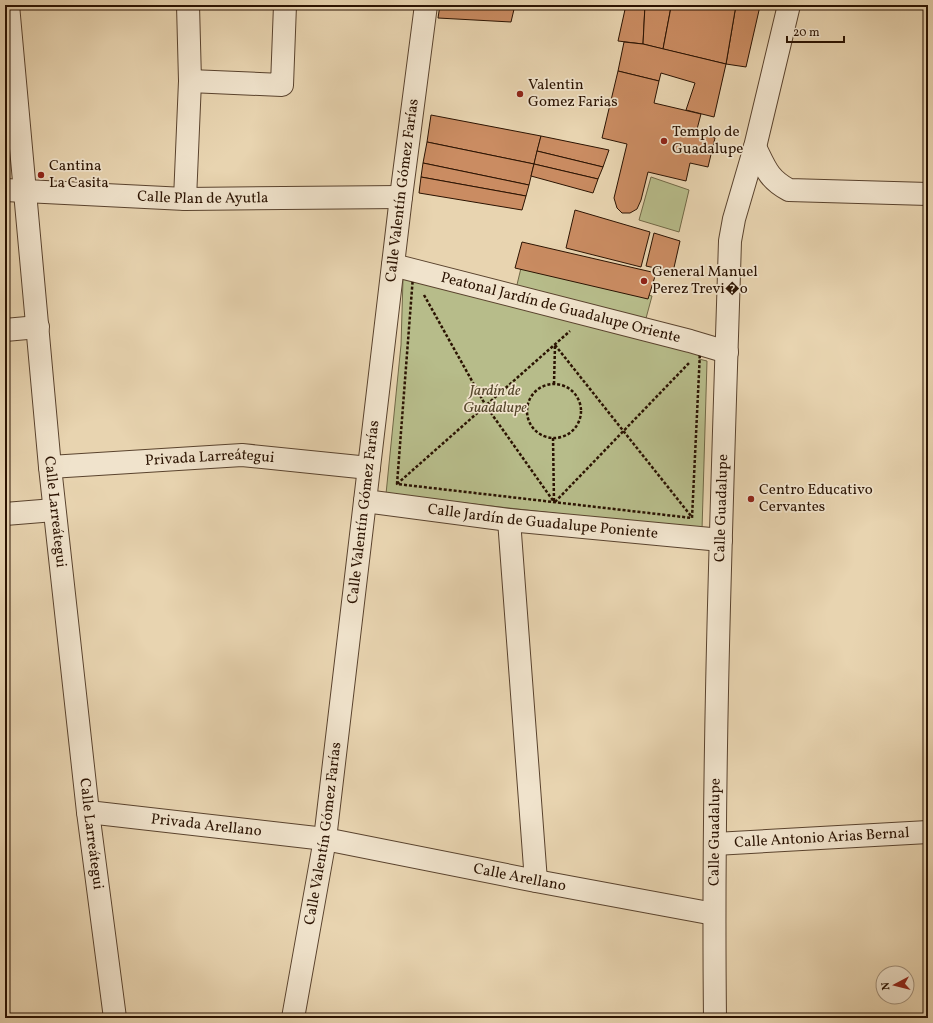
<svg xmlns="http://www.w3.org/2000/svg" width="933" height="1023" font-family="Vollkorn,serif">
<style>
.green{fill:#b7bc8a;stroke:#716846}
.building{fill:#ca8c62;stroke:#2b1302}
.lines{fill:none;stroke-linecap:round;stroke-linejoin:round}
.minor-casing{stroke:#5a432e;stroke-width:24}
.path{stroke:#2b1302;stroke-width:2.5;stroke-dasharray:3 2;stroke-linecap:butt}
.minor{stroke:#f0e3cc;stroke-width:22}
.poi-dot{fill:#8f2418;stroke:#f0e3cc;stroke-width:1.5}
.labels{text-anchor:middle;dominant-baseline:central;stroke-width:3.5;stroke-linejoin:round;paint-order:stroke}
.poi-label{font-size:15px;fill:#2b1302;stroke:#f0e3cc;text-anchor:start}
.street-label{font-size:15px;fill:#2b1302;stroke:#f0e3cc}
.park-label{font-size:15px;font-style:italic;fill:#55462b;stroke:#f0e3cc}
</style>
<rect width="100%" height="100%" fill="#e8d4b0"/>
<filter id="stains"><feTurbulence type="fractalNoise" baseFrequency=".005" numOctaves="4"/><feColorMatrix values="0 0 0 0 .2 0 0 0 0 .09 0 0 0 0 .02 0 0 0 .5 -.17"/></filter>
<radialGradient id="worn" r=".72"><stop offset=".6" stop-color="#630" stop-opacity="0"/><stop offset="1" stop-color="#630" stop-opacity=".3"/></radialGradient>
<g class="green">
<path d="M651 177 689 190 679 232 639 220Z"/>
<path d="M521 268 652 296 645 322 515 293Z"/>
<path d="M403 279 700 352 699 359 707 361 702 530 386 494 401 345Z"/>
</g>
<g class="building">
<path d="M440 5H515L511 22 438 18Z"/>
<path d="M626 5H645L643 44 618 41Z"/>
<path d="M645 5 671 7 663 49 643 44Z"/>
<path d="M736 5 760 6 746 67 726 64Z"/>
<path d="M736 5 726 64 663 49 671 7Z"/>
<path d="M624 42 643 44 726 64 714 117 686 110 695 83 661 73 659 81 618 71Z"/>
<path d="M618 71 659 81 654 103 701 114 696 133 715 138 708 167 690 163 686 181 648 172 641 200 637 209 630 213H622L617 208 614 198 627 144 602 138Z"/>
<path d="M431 115 541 136 534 164 427 142Z"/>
<path d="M541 136 609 150 603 167 537 151Z"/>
<path d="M427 142 534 164 529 185 423 163Z"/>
<path d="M537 151 603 167 598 179 534 164Z"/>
<path d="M423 163 529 185 526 196 421 177Z"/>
<path d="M534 164 598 179 593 193 531 176Z"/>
<path d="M421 177 526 196 522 210 419 193Z"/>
<path d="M575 210 650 232 641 267 566 248Z"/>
<path d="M654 233 680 241 673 272 646 266Z"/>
<path d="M522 242 656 273 648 299 515 268Z"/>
</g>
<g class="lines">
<g class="minor-casing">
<g id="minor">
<path id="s1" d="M8 5 50 467 88 812 115 1018"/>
<path d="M190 81 282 85 285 5"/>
<path d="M755 147C765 167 768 179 789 190L928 194"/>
<path id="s2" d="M5 190 185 199 401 197"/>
<path d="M185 199 190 81 188 5"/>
<path id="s3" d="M393 265 690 341 727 352"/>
<path d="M5 330 38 327"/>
<path id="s4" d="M50 467 242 455 369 468"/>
<path id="s5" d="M365 501 509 520 721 540"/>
<path d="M5 514 54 510"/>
<path d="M509 520 536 881"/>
<path id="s6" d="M88 812 325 839 536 881 714 914"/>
<path id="s7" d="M715 844 928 832"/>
<path id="s8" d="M293 1018 325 839 401 197 426 5"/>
<path id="s9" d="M715 1018C712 759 722 500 730 241L734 219 755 147 789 5"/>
</g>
</g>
<g class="path">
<path d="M413 276 700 352 692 518 397 484Z"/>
<path d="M424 295 486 406 554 502"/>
<path d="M555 345 691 516"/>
<path d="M554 384 555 345"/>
<circle cx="554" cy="411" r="27"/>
<path d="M553 438 554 502"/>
<path d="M397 484 570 331"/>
<path d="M555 502 690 362"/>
</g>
<use href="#minor" class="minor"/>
</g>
<g class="poi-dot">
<circle cx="520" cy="94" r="4"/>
<circle cx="664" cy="141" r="4"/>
<circle cx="41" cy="175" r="4"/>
<circle cx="644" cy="281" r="4"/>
<circle cx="751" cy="499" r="4"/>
</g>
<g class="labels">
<g class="poi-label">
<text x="528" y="85">Valentin<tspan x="528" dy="17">Gomez Farias</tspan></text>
<text x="672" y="132">Templo de<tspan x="672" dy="17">Guadalupe</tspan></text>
<text x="49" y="166">Cantina<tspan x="49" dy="17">La Casita</tspan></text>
<text x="652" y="272">General Manuel<tspan x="652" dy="17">Perez Trevi�o</tspan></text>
<text x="759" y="490">Centro Educativo<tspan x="759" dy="17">Cervantes</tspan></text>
</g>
<g class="street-label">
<text stroke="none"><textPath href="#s8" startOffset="835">Calle Valentín Gómez Farías</textPath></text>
<text stroke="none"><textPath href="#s2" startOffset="198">Calle Plan de Ayutla</textPath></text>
<text stroke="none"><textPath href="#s3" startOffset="173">Peatonal Jardín de Guadalupe Oriente</textPath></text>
<text stroke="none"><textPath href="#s4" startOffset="160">Privada Larreátegui</textPath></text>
<text stroke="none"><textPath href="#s9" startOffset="510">Calle Guadalupe</textPath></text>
<text stroke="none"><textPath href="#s1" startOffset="509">Calle Larreátegui</textPath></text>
<text stroke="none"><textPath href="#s8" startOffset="511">Calle Valentín Gómez Farías</textPath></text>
<text stroke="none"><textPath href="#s5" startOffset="179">Calle Jardín de Guadalupe Poniente</textPath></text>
<text stroke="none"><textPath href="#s6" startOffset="119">Privada Arellano</textPath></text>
<text stroke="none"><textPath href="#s9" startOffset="186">Calle Guadalupe</textPath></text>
<text stroke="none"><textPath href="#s1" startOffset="833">Calle Larreátegui</textPath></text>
<text stroke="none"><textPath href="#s8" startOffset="187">Calle Valentín Gómez Farías</textPath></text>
<text stroke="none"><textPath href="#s7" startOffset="107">Calle Antonio Arias Bernal</textPath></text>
<text stroke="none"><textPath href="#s6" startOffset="437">Calle Arellano</textPath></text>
</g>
<g class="park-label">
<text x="495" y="391">Jardín de<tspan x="495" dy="17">Guadalupe</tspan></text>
</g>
</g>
<rect width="933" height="1023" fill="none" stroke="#e8d4b0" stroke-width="20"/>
<rect x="6" y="6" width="921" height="1011" fill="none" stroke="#2b1302" stroke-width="2"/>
<rect x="10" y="10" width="913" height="1003" fill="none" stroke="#2b1302"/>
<g transform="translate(895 985) rotate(263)"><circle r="19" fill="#f0e3cc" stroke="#a1907b"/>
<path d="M0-3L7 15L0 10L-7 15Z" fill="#8f2418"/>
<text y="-6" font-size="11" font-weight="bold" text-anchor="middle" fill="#2b1302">N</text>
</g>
<path d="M787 36v6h57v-6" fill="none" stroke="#2b1302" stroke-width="2"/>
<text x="793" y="36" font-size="12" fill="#2b1302" stroke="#f0e3cc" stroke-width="3" paint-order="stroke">20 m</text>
<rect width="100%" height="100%" filter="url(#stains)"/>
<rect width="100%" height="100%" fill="url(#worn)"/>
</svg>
